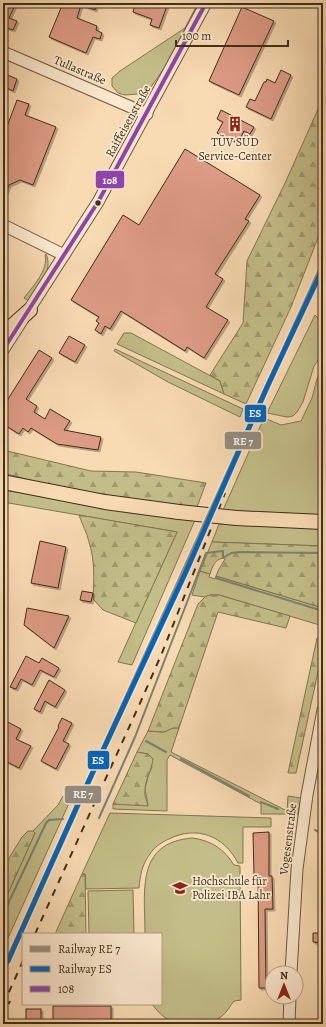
<svg xmlns="http://www.w3.org/2000/svg" width="326" height="1027" font-family="Alegreya,serif">
<style>
.grass{fill:#c3be89;stroke:#817652}
.forest{fill:url(#forest-firs);stroke:#817652}
.lines{fill:none;stroke-linecap:round;stroke-linejoin:round}
.stream{stroke:#788375;stroke-width:2}
.building{fill:#dd9b85;stroke:#3f2f1b;filter:url(#shadow)}
.minor-casing{stroke:#6e5a41;stroke-width:13}
.major-casing{stroke:#3f2f1b;stroke-width:16}
.minor{stroke:#fbe8ce;stroke-width:11}
.major{stroke:#f9dbb3;stroke-width:14}
.rail{stroke:#3f2f1b;stroke-width:2;stroke-dasharray:7 7;stroke-linecap:butt}
.major-bridge-casing{stroke:#3f2f1b;stroke-width:16;stroke-linecap:butt}
.major-bridge{stroke:#f9dbb3;stroke-width:14}
.bus-1-casing{stroke:#fbe8ce;stroke-width:7}
.bus-1{stroke:#8e44ad;stroke-width:4}
.rail-1-casing{stroke:#fbe8ce;stroke-width:8}
.rail-2-casing{stroke:#fbe8ce;stroke-width:8}
.rail-1{stroke:#958d82;stroke-width:5}
.rail-2{stroke:#0065bd;stroke-width:5}
.bus-dot{fill:#3f2f1b;stroke:#fbe8ce;stroke-width:1.5}
.labels{text-anchor:middle;dominant-baseline:central;stroke-width:3.5;stroke-linejoin:round;paint-order:stroke}
.street-label{font-size:12px;fill:#3f2f1b;stroke:#fbe8ce}
.poi-label{font-size:12px;fill:#3f2f1b;stroke:#fbe8ce}
.line-badge{stroke:#fbe8ce;stroke-width:1.5}
.badge-label{font-size:11px;text-anchor:middle;font-weight:bold;fill:#fff}
</style>
<defs>
<pattern id="forest-firs" width="22" height="20" patternUnits="userSpaceOnUse"><rect width="22" height="20" fill="#c3be89"/><path d="M5 1l3.5 6h-7zM16 11l3.5 6h-7z" fill="#a09b6f"/></pattern>
<filter id="shadow"><feDropShadow dx="2" dy="2" stdDeviation="0" flood-color="#0004"/></filter>
</defs>
<rect width="100%" height="100%" fill="#f9dbb3"/>
<filter id="stains"><feTurbulence type="fractalNoise" baseFrequency=".005" numOctaves="4"/><feColorMatrix values="0 0 0 0 .2 0 0 0 0 .09 0 0 0 0 .02 0 0 0 .5 -.17"/></filter>
<radialGradient id="worn" r=".72"><stop offset=".6" stop-color="#630" stop-opacity="0"/><stop offset="1" stop-color="#630" stop-opacity=".3"/></radialGradient>
<g class="grass">
<path d="M198 3H201L165 67 151 87 138 94 125 95 118 93 112 86V78L120 71 185 28Z"/>
<path d="M46 254C54 271 37 288 29 301L24 298C32 287 49 270 45 255Z"/>
<path d="M315 315 323 323V354L314 366 303 402 297 412 293 416 287 417 267 413Z"/>
<path d="M124 333H131L220 381 224 394 117 344Z"/>
<path d="M115 349 243 409 240 417 168 382 114 351Z"/>
<path d="M323 366V515L223 510 264 418 281 425 301 421 312 398 317 379Z"/>
<path d="M3 490 195 520 132 665 118 662 177 532 3 502Z"/>
<path d="M219 524 323 529V546L212 542Z"/>
<path d="M200 571 210 574 209 577 215 579 216 576 323 608V626L219 595H210L205 597 192 595Z"/>
<path d="M173 728H179L171 752 287 811 288 796 301 798 298 814H261V804L170 755 167 760V811L113 809V804L148 805 145 789 148 776 152 767 148 754 137 752 148 731 164 732Z"/>
<path d="M63 796 70 801 3 949V925L4 922 3 921V901L5 900 35 833 33 831 58 805Z"/>
<path d="M110 813 271 818V827H243V863H238C224 836 197 825 169 839 162 842 154 847 150 854 142 864 140 876 139 888L86 889 85 874H82Z"/>
<path d="M193 838C212 841 224 849 234 865L240 866 241 1000 234 1001C230 1006 227 1012 222 1016 214 1022 205 1024 195 1024 175 1024 165 1022 152 1004H161V934H145C145 892 135 842 193 838Z"/>
<path d="M133 890 134 934H89L88 891Z"/>
</g>
<g class="forest">
<path d="M323 98V225L291 307 246 404 224 394 220 381 210 375 243 323 247 261 286 181Z"/>
<path d="M3 450 91 471 136 472 206 483 197 507 160 505 64 489 3 473Z"/>
<path d="M79 515 177 532 136 623 103 610 93 599C94 581 95 560 89 542 87 533 82 524 79 515Z"/>
<path d="M212 542 323 546V608L216 576 219 569 225 559 223 558C214 560 213 566 210 574L200 571Z"/>
<path d="M210 595H219L290 616 286 628 218 612 179 728H173L164 732 148 731 198 604 205 597Z"/>
<path d="M317 638 323 639V649L296 773H288Z"/>
<path d="M137 752 148 754 153 759C152 770 145 779 145 790 144 796 147 800 148 806L113 804Z"/>
<path d="M28 831H33L35 833 5 900 3 901V868L22 837Z"/>
<path d="M82 874H85L86 934H55Z"/>
</g>
<g class="lines">
<g class="stream">
<path d="M216 578 323 611"/>
<path d="M146 741 166 752"/>
<path d="M181 759 249 796"/>
<path d="M261 802 278 809"/>
<path d="M99 818 135 737 206 553 223 551V558L231 553 240 552 323 553"/>
<path d="M315 830 323 834"/>
<path d="M3 908 7 906 46 823 49 820 63 819"/>
</g>
</g>
<g class="building">
<path d="M3 3H16L9 18 17 21 13 30 7 28 3 33V16L5 12 3 11Z"/>
<path d="M63 3H97L95 10 81 5 77 18 97 26 96 30 102 33 100 39 93 37 86 53 49 37Z"/>
<path d="M141 3H168L159 28 150 25 152 19 133 12 135 5 139 7Z"/>
<path d="M242 7 274 21 239 95 209 81Z"/>
<path d="M281 70 291 75 271 119 246 107 250 99 255 101 264 82H266L267 79 275 83Z"/>
<path d="M3 73 17 79 13 91 3 86Z"/>
<path d="M17 100 29 104 25 115 56 127 33 185 20 180 9 185 3 200V137Z"/>
<path d="M221 110 254 127 250 134 244 131 238 143 217 133 223 122 217 119Z"/>
<path d="M185 149 260 195 245 219 249 221 215 274 223 279 206 307 228 320 204 358 187 347 185 351 121 311 110 329 105 326 101 334 95 330 99 323 96 321 99 317 71 300 123 215 139 225Z"/>
<path d="M69 336 85 345 75 362 59 353Z"/>
<path d="M39 350 52 358 26 399 37 406 34 412 45 419 50 409 70 421 64 430 101 437 98 450 57 444 31 428 28 432 23 428 19 434 3 424V407Z"/>
<path d="M40 541 66 547 58 588 31 583Z"/>
<path d="M82 591 93 593 91 602 80 600Z"/>
<path d="M27 608 69 616 54 648 24 625Z"/>
<path d="M26 656 39 663 42 658 59 668 54 677 40 670 32 685 21 679 16 689 10 687Z"/>
<path d="M49 680 65 690 55 707 45 701 40 712 34 709Z"/>
<path d="M62 718 72 723 63 741 69 744 56 769 41 761 59 727 58 726Z"/>
<path d="M6 721 21 729 16 739 31 746 19 768 3 760V726Z"/>
<path d="M269 832V876H272L273 909H265L266 988H259L258 875H254L253 833Z"/>
<path d="M313 933H319L323 935V943L313 942Z"/>
<rect x="53" y="1006" width="58" height="18"/>
<rect x="26" y="1009" width="15" height="12"/>
</g>
<g class="lines">
<g class="minor-casing">
<g id="minor">
<path d="M3 52 147 114"/>
<path d="M3 225 64 255"/>
<path d="M3 350 98 202 206 3"/>
<path d="M291 973 297 869 307 795 323 710"/>
<path d="M289 1024 290 997"/>
</g>
</g>
<g class="major-casing">
<g id="major">
<path d="M3 334 30 310"/>
<path d="M3 482 105 502 179 512"/>
<path d="M236 518 323 522"/>
</g>
</g>
<use href="#minor" class="minor"/>
<use href="#major" class="major"/>
<g class="rail">
<path d="M35 934 141 701 162 653 225 493"/>
<path d="M3 1005 23 961"/>
<path d="M3 1017 10 1001"/>
</g>
<g class="major-bridge-casing">
<path id="major-bridge" d="M179 512 236 518"/>
</g>
<use href="#major-bridge" class="major-bridge"/>
<g class="bus-1-casing">
<path id="bus-1" d="M3 350 98 202 206 3"/>
</g>
<use href="#bus-1" class="bus-1"/>
<g class="rail-1-casing">
<path id="rail-1" d="M3 971 323 264"/>
</g>
<g class="rail-2-casing">
<path id="rail-2" d="M8 961 78 804 185 574 267 387 323 268"/>
</g>
<use href="#rail-1" class="rail-1"/>
<use href="#rail-2" class="rail-2"/>
</g>
<defs>
<g id="building-bare" transform="scale(1.2)"><path d="M-4-6H4V6H1V3H-1V6H-4ZM-2.5-4.3h1.7v1.8h-1.7ZM.8-4.3h1.7v1.8H.8ZM-2.5-1h1.7V.8h-1.7ZM.8-1h1.7V.8H.8Z" fill="#8f2418" stroke="#fbe8ce" stroke-width="2.5" paint-order="stroke"/></g>
<g id="university-bare" transform="scale(1.2)"><path d="M0-5L7-2L0 1L-7-2ZM-4 1L0 2.5L4 1V4Q0 6-4 4Z" fill="#8f2418" stroke="#fbe8ce" stroke-width="2.5" paint-order="stroke"/></g>
</defs>
<g fill-rule="evenodd">
<use href="#building-bare" x="235" y="124"/>
<use href="#university-bare" x="180" y="888"/>
</g>
<circle class="bus-dot" cx="98" cy="203" r="3.5"/>
<g class="labels">
<g class="street-label">
<text transform="translate(80 70) rotate(23)">Tullastraße</text>
<text transform="translate(128 121) rotate(-61)">Raiffeisenstraße</text>
<text transform="translate(288 839) rotate(-83)">Vogesenstraße</text>
</g>
<g class="poi-label">
<text x="235" y="142">TÜV SÜD<tspan x="235" dy="14">Service-Center</tspan></text>
<text x="192" y="881" text-anchor="start">Hochschule für<tspan x="192" dy="14">Polizei IBA Lahr</tspan></text>
</g>
</g>
<g class="line-badge">
<rect x="95" y="170" width="30" height="19" rx="4" fill="#8e44ad"/>
<rect x="244" y="404" width="23" height="19" rx="4" fill="#0065bd"/>
<rect x="224" y="431" width="38" height="19" rx="4" fill="#958d82"/>
<rect x="87" y="750" width="23" height="20" rx="4" fill="#0065bd"/>
<rect x="64" y="785" width="38" height="19" rx="4" fill="#958d82"/>
</g>
<g class="badge-label">
<text x="110" y="184">108</text>
<text x="255" y="417">ES</text>
<text x="243" y="445">RE 7</text>
<text x="98" y="764">ES</text>
<text x="83" y="798">RE 7</text>
</g>
<rect width="326" height="1027" fill="none" stroke="#f9dbb3" stroke-width="16"/>
<rect x="4" y="4" width="318" height="1019" fill="none" stroke="#3f2f1b" stroke-width="2"/>
<rect x="8" y="8" width="310" height="1011" fill="none" stroke="#3f2f1b"/>
<rect x="22" y="933" width="140" height="72" fill="#fbe8ce" stroke="#b09e86"/>
<rect x="30" y="946" width="20" height="6" fill="#958d82" stroke="#b09e86"/>
<text x="58" y="953" font-size="12" fill="#3f2f1b">Railway RE 7</text>
<rect x="30" y="966" width="20" height="6" fill="#0065bd" stroke="#b09e86"/>
<text x="58" y="973" font-size="12" fill="#3f2f1b">Railway ES</text>
<rect x="30" y="986" width="20" height="6" fill="#8e44ad" stroke="#b09e86"/>
<text x="58" y="993" font-size="12" fill="#3f2f1b">108</text>
<g transform="translate(284 985)"><circle r="19" fill="#fbe8ce" stroke="#b09e86"/>
<path d="M0-3L7 15L0 10L-7 15Z" fill="#8f2418"/>
<text y="-6" font-size="11" font-weight="bold" text-anchor="middle" fill="#3f2f1b">N</text>
</g>
<path d="M176 40v6h112v-6" fill="none" stroke="#3f2f1b" stroke-width="2"/>
<text x="182" y="40" font-size="12" fill="#3f2f1b" stroke="#fbe8ce" stroke-width="3" paint-order="stroke">100 m</text>
<rect width="100%" height="100%" filter="url(#stains)"/>
<rect width="100%" height="100%" fill="url(#worn)"/>
</svg>
